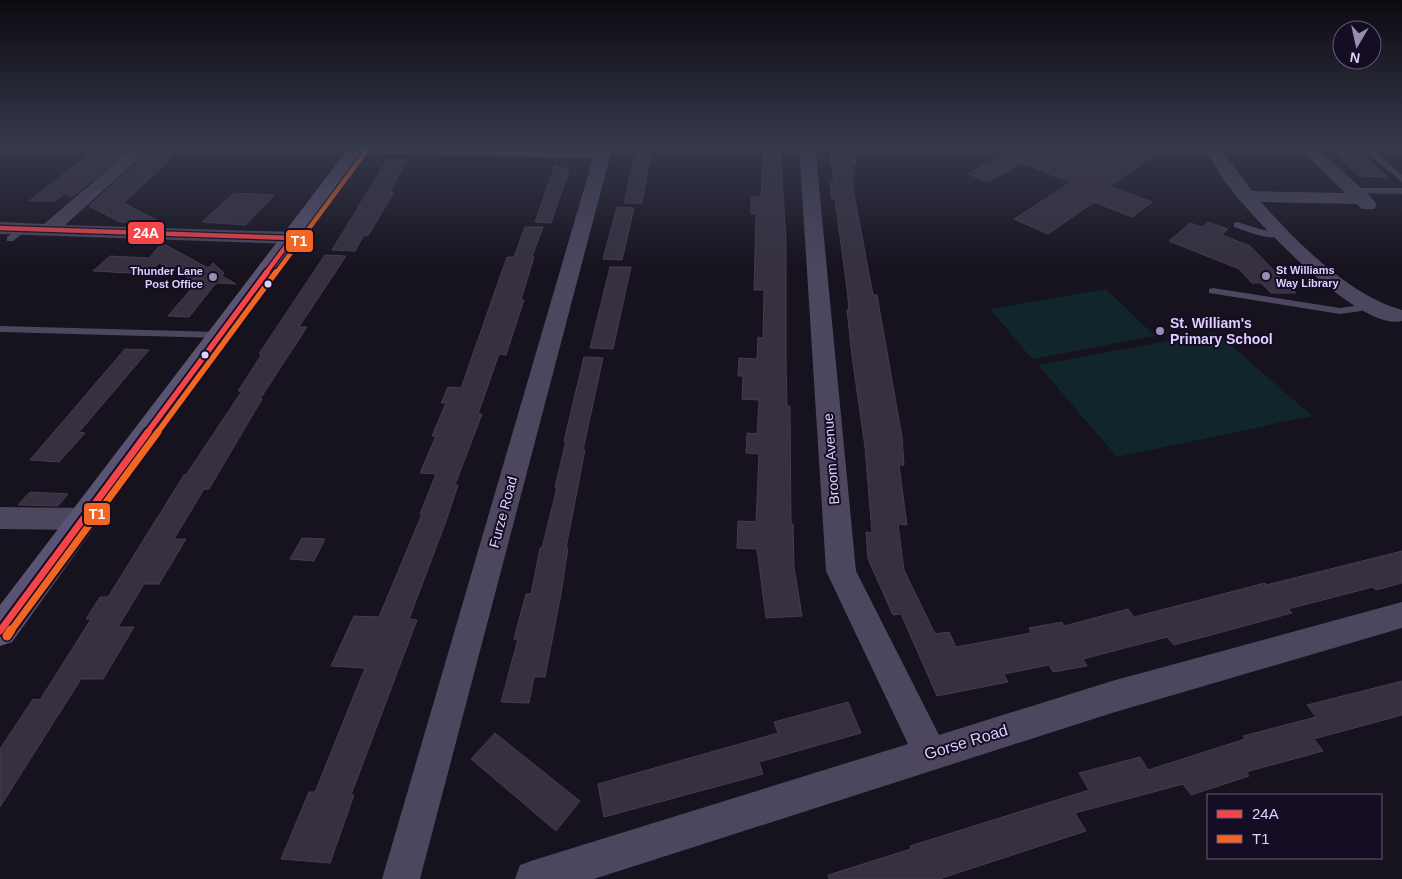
<svg xmlns="http://www.w3.org/2000/svg" width="1402" height="879" font-family="Arial,sans-serif">
<style>
.green{fill:#11262b}
.building{fill:#363040;stroke:#443c52}
.lines{fill:none;stroke-linecap:round;stroke-linejoin:round}
.lane{fill:#4c465f;fill-rule:evenodd}
.street{fill:#4c465f;fill-rule:evenodd}
.secondary{fill:#5a5372;fill-rule:evenodd}
.bus-1-far2-casing{stroke:#150d23;stroke-width:7}
.bus-1-far1-casing{stroke:#150d23;stroke-width:9}
.bus-1-casing{stroke:#150d23;stroke-width:11}
.bus-2-far3-casing{stroke:#150d23;stroke-width:7}
.bus-2-far2-casing{stroke:#150d23;stroke-width:9}
.bus-2-far1-casing{stroke:#150d23;stroke-width:11}
.bus-2-casing{stroke:#150d23;stroke-width:12}
.bus-1-far2{stroke:#f54549;stroke-width:4.5}
.bus-1-far1{stroke:#f54549;stroke-width:5.5}
.bus-1{stroke:#f54549;stroke-width:7}
.bus-2-far3{stroke:#f26522;stroke-width:4.5}
.bus-2-far2{stroke:#f26522;stroke-width:5.5}
.bus-2-far1{stroke:#f26522;stroke-width:7}
.bus-2{stroke:#f26522;stroke-width:9}
.poi-dot{fill:#988db0;stroke:#150d23;stroke-width:2}
.bus-dot{fill:#decfff;stroke:#150d23;stroke-width:2}
.labels{text-anchor:middle;dominant-baseline:central;stroke-width:4;stroke-linejoin:round;paint-order:stroke}
.far-poi-label{font-size:11px;font-weight:bold;fill:#decfff;stroke:#150d23;text-anchor:start}
.poi-label{font-size:14px;font-weight:bold;fill:#decfff;stroke:#150d23;text-anchor:start}
.street-label{font-size:14px;fill:#decfff;stroke:#150d23}
.near-street-label{font-size:16px;fill:#decfff;stroke:#150d23}
.line-badge{stroke:#150d23;stroke-width:2}
.badge-label{font-size:14px;text-anchor:middle;font-weight:bold;fill:#fff}
</style>
<rect width="100%" height="100%" fill="#16121e"/>
<g class="green">
<path d="M1106 289 1155 336 1032 359 990 309Z"/>
<path d="M1216 332 1312 416 1117 457 1038 365Z"/>
</g>
<g class="building">
<path d="M637 145H652L642 203H624Z"/>
<path d="M764 145H780L786 240V360L787 406H790L791 524H793L794 567 802 616 766 618 757 549 737 548 738 521 756 522 759 454 746 453 747 433 757 434 759 400 742 399 743 376H738L739 358 757 359 758 337 763 338 764 290H754L756 214H751V197H761Z"/>
<path d="M1018 145H1168L1110 186 1152 202 1132 217 1094 202 1048 234 1014 219 1071 182 1021 163 988 182 968 174Z"/>
<path d="M829 148 853 149 856 165H852L854 177H851L873 295H877L902 437 904 465H899L907 525 898 524 904 570 935 634 949 632 956 647 1031 633 1029 628 1062 622 1064 626 1128 609 1134 617 1265 583 1266 585 1402 551V583L1376 590 1373 587 1288 609 1292 613 1174 645 1167 637 1083 659 1087 666 1053 672 1049 665 1004 674 1008 682 937 696 901 614 893 615 868 559 866 532 872 533 865 447 852 356 847 310H849L847 289 835 199H832L830 183H834Z"/>
<path d="M95 150 127 151 72 197 65 193 55 201H29Z"/>
<path d="M150 151 177 152 124 203 162 223 120 222 89 206Z"/>
<path d="M1335 153 1362 154 1387 177 1360 176Z"/>
<path d="M387 160H406L390 192H394L368 236 364 235 355 251 332 250Z"/>
<path d="M555 165 569 170 551 223 535 222Z"/>
<path d="M234 193 274 195 246 225 202 222Z"/>
<path d="M617 207 634 208 622 260 603 259Z"/>
<path d="M1208 222 1228 229 1222 235 1250 246 1296 293H1271L1261 283H1252L1239 269 1169 241 1190 223 1202 227Z"/>
<path d="M525 227H543L532 257H534L521 300H524L506 355 499 354 478 414H482L455 485H458L445 524 409 619 417 620 351 795H354L330 863 281 859 309 792H315L365 668 331 666 354 616 379 617 422 514H420L436 474 420 473 436 436H432L446 403H441L448 387 461 388 507 257H514Z"/>
<path d="M162 243 208 268 213 263 224 273 222 276 236 284 216 283 189 317 168 316 197 282 159 263 149 274 93 271 110 256 149 258Z"/>
<path d="M325 255 346 256 299 327H307L260 399H262L209 489H204L174 539H186L159 584H144L118 627H134L103 679H81L0 807V749L33 699 40 700 91 619H86L100 597H108L184 475H186L242 391H238L262 354H259Z"/>
<path d="M610 267H631L613 349 590 348Z"/>
<path d="M125 349 149 350 79 432 85 433 59 462 30 460Z"/>
<path d="M584 357 603 358 583 450H585L566 548H568L561 594 545 677H534L529 703 501 702 518 639H514L520 616 526 594H531L540 548H542L557 487H555L566 441H564Z"/>
<path d="M30 492 68 494 58 506 18 505Z"/>
<path d="M302 538 325 539 314 561 290 559Z"/>
<path d="M1402 681V715L1314 739 1323 751 1246 772 1249 776 1191 795 1183 784 1075 813 1086 831 939 879H829L828 875 911 849 910 846 1089 790 1079 773 1140 757 1148 770 1245 739 1243 736 1316 717 1307 705Z"/>
<path d="M848 702 861 733 759 762 763 774 604 817 598 784 778 733 774 722Z"/>
<path d="M495 733 580 801 556 831 471 759Z"/>
</g>
<g class="lines">
<g class="lane">
<path d="M935 145H943L939 152H936L932 150Z"/>
<path d="M1304 145H1368L1402 175V182L1365 151 1307 149H1304Z"/>
<path d="M1349 188H1402V194L1352 193 1348 190Z"/>
<path d="M1237 222 1263 230 1282 232 1284 234C1272 243 1247 231 1234 227V223Z"/>
<path d="M23 226 28 229 26 231 13 241H7V237Z"/>
<path d="M1213 288 1340 308 1354 306 1365 301 1370 304 1361 311 1340 314 1209 293V289Z"/>
<path d="M0 326 219 332 224 335 219 338 0 332Z"/>
</g>
<g class="street">
<path d="M136 145H154L65 225 292 232 299 234 301 238 299 242 292 244 0 234V222L44 224Z"/>
<path d="M351 145 596 148 597 145H613L420 879H382L593 158 357 153 351 151 349 148Z"/>
<path d="M799 145H815L856 571 939 735 1112 681 1402 602V628L1112 713 594 879H515L520 865 534 860 908 744 826 571Z"/>
<path d="M1202 145H1218L1252 191 1345 193 1296 145H1313L1369 195 1377 205 1374 209H1362L1357 204 1261 202C1298 243 1347 294 1402 310V321C1361 332 1263 228 1238 198 1225 183 1213 163 1202 145Z"/>
<path d="M0 507 83 508 93 511 97 519 93 527 83 530 0 529Z"/>
</g>
<path class="secondary" d="M351 145H369L12 642 0 646V605Z"/>
<g class="bus-1-far2-casing">
<g id="bus-1-far2">
<path d="M0 228 292 238"/>
<path d="M266 273 292 238"/>
</g>
</g>
<g class="bus-1-far1-casing">
<path id="bus-1-far1" d="M147 433 267 272"/>
</g>
<g class="bus-1-casing">
<path id="bus-1" d="M0 631 148 432"/>
</g>
<g class="bus-2-far3-casing">
<path id="bus-2-far3" d="M276 273 367 150"/>
</g>
<g class="bus-2-far2-casing">
<path id="bus-2-far2" d="M157 433 276 272"/>
</g>
<g class="bus-2-far1-casing">
<path id="bus-2-far1" d="M10 632 158 432"/>
</g>
<g class="bus-2-casing">
<path id="bus-2" d="M7 636 11 630"/>
</g>
<use href="#bus-1-far2" class="bus-1-far2"/>
<use href="#bus-1-far1" class="bus-1-far1"/>
<use href="#bus-1" class="bus-1"/>
<use href="#bus-2-far3" class="bus-2-far3"/>
<use href="#bus-2-far2" class="bus-2-far2"/>
<use href="#bus-2-far1" class="bus-2-far1"/>
<use href="#bus-2" class="bus-2"/>
</g>
<linearGradient id="sky" x2="0" y2="1"><stop stop-color="#0c0a10"/><stop offset="0.54" stop-color="#36394c"/><stop offset="1" stop-color="#36394c" stop-opacity="0"/></linearGradient>
<rect width="1402" height="268" fill="url(#sky)"/>
<g class="poi-dot">
<circle cx="1266" cy="276" r="5"/>
<circle cx="213" cy="277" r="5"/>
<circle cx="1160" cy="331" r="5"/>
</g>
<g class="bus-dot">
<circle cx="268" cy="284" r="4.5"/>
<circle cx="205" cy="355" r="4.5"/>
</g>
<g class="labels">
<g class="far-poi-label">
<text x="1276" y="270">St Williams<tspan x="1276" dy="13">Way Library</tspan></text>
<text x="203" y="271" text-anchor="end">Thunder Lane<tspan x="203" dy="13">Post Office</tspan></text>
</g>
<g class="poi-label">
<text x="1170" y="323">St. William's<tspan x="1170" dy="16">Primary School</tspan></text>
</g>
<g class="street-label">
<text transform="translate(831 459) rotate(-94)">Broom Avenue</text>
<text transform="translate(503 512) rotate(-75)">Furze Road</text>
</g>
<g class="near-street-label">
<text transform="translate(966 742) rotate(-17)">Gorse Road</text>
</g>
</g>
<g class="line-badge">
<rect x="127" y="221" width="38" height="24" rx="5" fill="#f54549"/>
<rect x="285" y="229" width="29" height="24" rx="5" fill="#f26522"/>
<rect x="83" y="502" width="28" height="24" rx="5" fill="#f26522"/>
</g>
<g class="badge-label">
<text x="146" y="238">24A</text>
<text x="299" y="246">T1</text>
<text x="97" y="519">T1</text>
</g>
<rect x="1207" y="794" width="175" height="65" fill="#150d23" stroke="#655b7b"/>
<rect x="1217" y="810" width="25" height="8" fill="#f54549" stroke="#655b7b"/>
<text x="1252" y="819" font-size="15" fill="#decfff">24A</text>
<rect x="1217" y="835" width="25" height="8" fill="#f26522" stroke="#655b7b"/>
<text x="1252" y="844" font-size="15" fill="#decfff">T1</text>
<g transform="translate(1357 45) rotate(189)"><circle r="24" fill="#150d23" stroke="#655b7b"/>
<path d="M0-4L9 19L0 12L-9 19Z" fill="#988db0"/>
<text y="-8" font-size="14" font-weight="bold" text-anchor="middle" fill="#decfff">N</text>
</g>
</svg>
